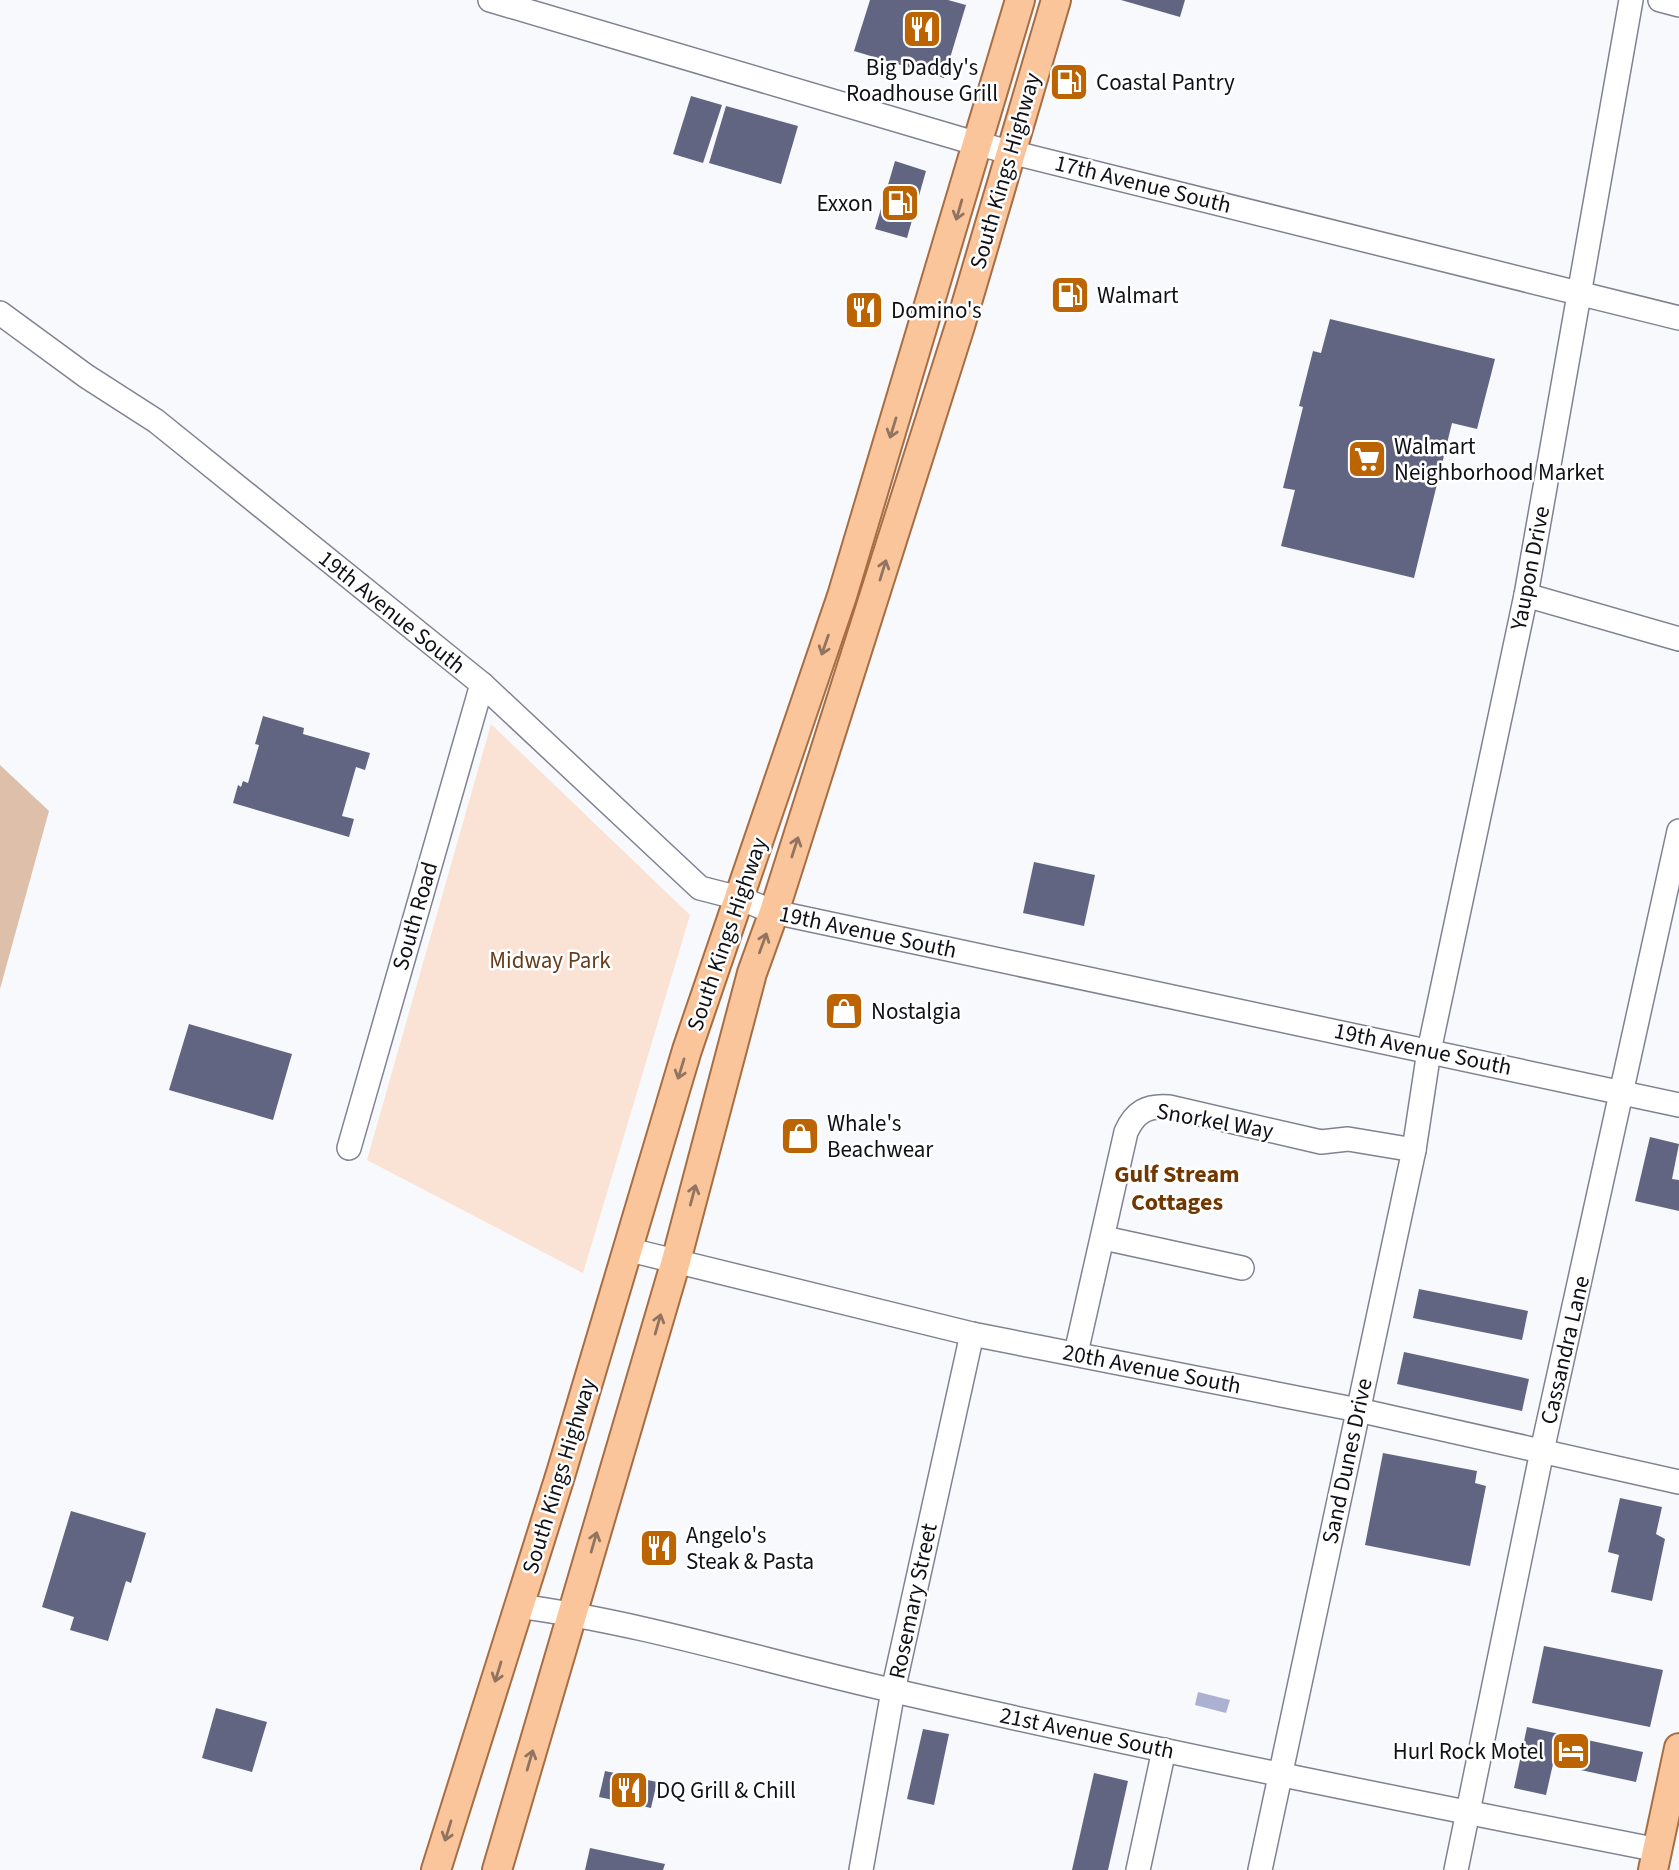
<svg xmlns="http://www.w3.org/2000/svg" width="1679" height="1870" font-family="'Source Sans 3',sans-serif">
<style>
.green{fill:#fae3d4}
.forest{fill:#debfaa}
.water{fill:#adb1d1}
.building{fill:#626582}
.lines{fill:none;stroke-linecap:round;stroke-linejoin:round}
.minor-casing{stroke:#808293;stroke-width:26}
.major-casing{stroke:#a76d43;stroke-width:32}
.minor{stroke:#fff;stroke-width:23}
.major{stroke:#fbc59c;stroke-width:28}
.oneway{stroke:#917460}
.labels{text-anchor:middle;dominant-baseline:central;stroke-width:5;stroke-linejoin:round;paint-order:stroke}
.poi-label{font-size:23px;fill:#101117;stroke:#fff;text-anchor:start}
.street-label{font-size:23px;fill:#101117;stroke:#fff}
.park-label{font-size:23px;fill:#683d1c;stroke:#fff}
.neighbourhood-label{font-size:24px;font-weight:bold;fill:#703700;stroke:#fff}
</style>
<rect width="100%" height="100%" fill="#f8f9fc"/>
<path class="green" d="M491 724 690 915 583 1273 367 1160Z"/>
<path class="forest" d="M0 765 49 811 0 989Z"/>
<path class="water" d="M1198 1692 1230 1700 1226 1713 1195 1705Z"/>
<g class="building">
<path d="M870 0H948L966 5 944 78 854 51Z"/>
<path d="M1121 0H1185L1180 17Z"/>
<path d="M691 96 722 105 703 163 673 154Z"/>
<path d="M726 106 798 126 781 184 709 163Z"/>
<path d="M895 161 926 171 907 238 875 229Z"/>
<path d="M1330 319 1495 359 1477 429 1452 423 1414 578 1281 546 1295 490 1283 488 1303 407 1299 406 1313 351 1321 353Z"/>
<path d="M263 716 304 728 303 734 370 753 365 770 356 767 342 816 354 819 349 837 233 803 238 785 241 787 243 781 248 783 259 745 255 744Z"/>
<path d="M1034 862 1095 875 1084 926 1023 913Z"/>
<path d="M189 1024 292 1054 273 1120 169 1090Z"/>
<path d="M1650 1137 1679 1144 1672 1179 1679 1180V1211L1635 1201Z"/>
<path d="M1419 1289 1528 1311 1522 1340 1413 1318Z"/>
<path d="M1404 1352 1529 1379 1522 1411 1397 1384Z"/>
<path d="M1383 1453 1477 1471 1475 1483 1486 1486 1470 1566 1365 1545Z"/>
<path d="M1620 1498 1662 1507 1656 1534 1665 1539 1652 1601 1611 1592 1619 1555 1608 1552Z"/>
<path d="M71 1511 146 1533 131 1583 126 1581 108 1641 70 1630 74 1617 42 1607Z"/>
<path d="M1544 1646 1663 1670 1650 1727 1532 1703Z"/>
<path d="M216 1708 267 1722 252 1772 202 1758Z"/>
<path d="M1527 1727 1643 1752 1636 1782 1553 1764 1546 1795 1514 1788Z"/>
<path d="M923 1729 949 1734 934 1805 907 1799Z"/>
<path d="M605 1771 657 1782 651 1808 599 1797Z"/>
<path d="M1094 1773 1128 1781 1108 1870H1072Z"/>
<path d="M590 1848 665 1864 663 1870H585Z"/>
</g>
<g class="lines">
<g class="minor-casing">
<g id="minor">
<path d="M490 0 978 144 1679 318"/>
<path d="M1660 0 1679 5"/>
<path d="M0 313 86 376 156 421 482 684 700 888 739 898 774 912 1679 1105"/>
<path d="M1526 595 1679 639"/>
<path d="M349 1148 482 684"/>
<path d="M1104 1238 1242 1268"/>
<path d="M626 1249 972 1334 1358 1410 1679 1482"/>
<path d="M1076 1353 1126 1132C1135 1112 1147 1105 1169 1107L1321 1142 1348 1139 1414 1150"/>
<path d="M518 1606C646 1623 770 1663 895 1691 1148 1749 1403 1800 1658 1850"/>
<path d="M861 1870 893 1691 972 1334"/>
<path d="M1138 1870 1164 1750"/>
<path d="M1260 1870 1414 1150 1429 1051 1526 595 1631 0"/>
<path d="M1456 1870 1542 1451 1679 831"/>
</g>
</g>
<g class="major-casing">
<g id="major">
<path d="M436 1870 561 1473 687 1050 842 596 1020 0"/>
<path d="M497 1870 676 1261 752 973 774 912 960 326 1056 0"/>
<path d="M1653 1870 1679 1748"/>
</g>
</g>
<use href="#minor" class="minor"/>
<use href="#major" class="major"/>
</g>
<defs><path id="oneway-shaft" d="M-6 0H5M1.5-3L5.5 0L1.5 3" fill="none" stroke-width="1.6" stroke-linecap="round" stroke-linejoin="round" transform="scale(1.75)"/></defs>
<g class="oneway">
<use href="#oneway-shaft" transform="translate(959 210) rotate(106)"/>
<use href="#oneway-shaft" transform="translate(893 428) rotate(107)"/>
<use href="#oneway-shaft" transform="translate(883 570) rotate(-73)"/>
<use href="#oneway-shaft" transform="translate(825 645) rotate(109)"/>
<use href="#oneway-shaft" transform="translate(795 847) rotate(-72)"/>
<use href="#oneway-shaft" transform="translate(763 943) rotate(-70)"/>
<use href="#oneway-shaft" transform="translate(681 1069) rotate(107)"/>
<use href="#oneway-shaft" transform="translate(693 1195) rotate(-75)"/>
<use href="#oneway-shaft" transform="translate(658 1324) rotate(-74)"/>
<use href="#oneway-shaft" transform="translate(594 1542) rotate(-74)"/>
<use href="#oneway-shaft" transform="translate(498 1672) rotate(107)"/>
<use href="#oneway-shaft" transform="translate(530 1760) rotate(-74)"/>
<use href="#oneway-shaft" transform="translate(448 1831) rotate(107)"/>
</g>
<defs>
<g id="restaurant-square" transform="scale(2.0125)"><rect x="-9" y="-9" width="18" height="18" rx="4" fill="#bc6302" stroke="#fff"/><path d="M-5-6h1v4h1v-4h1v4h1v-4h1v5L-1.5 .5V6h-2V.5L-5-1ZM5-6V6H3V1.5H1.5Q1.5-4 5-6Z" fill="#fff"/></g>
<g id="fuel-square" transform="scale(2.0125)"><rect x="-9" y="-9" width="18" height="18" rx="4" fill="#bc6302" stroke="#fff"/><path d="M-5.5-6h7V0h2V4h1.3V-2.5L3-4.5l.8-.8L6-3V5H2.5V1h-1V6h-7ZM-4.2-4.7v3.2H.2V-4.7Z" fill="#fff"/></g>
<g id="supermarket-square" transform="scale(2.0125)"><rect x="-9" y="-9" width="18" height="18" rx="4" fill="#bc6302" stroke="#fff"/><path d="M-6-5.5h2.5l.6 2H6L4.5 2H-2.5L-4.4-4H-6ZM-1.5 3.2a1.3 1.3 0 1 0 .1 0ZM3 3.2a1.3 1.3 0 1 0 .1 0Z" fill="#fff"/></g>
<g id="shop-square" transform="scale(2.0125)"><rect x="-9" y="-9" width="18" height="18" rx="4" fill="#bc6302" stroke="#fff"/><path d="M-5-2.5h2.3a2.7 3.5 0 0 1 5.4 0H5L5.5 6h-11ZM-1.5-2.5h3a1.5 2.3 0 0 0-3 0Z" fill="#fff"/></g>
<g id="hotel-square" transform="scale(2.0125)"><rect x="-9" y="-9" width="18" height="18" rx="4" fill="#bc6302" stroke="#fff"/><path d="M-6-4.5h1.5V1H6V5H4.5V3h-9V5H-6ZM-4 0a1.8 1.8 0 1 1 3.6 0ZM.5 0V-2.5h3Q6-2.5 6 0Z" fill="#fff"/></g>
</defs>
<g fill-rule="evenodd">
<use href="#restaurant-square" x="922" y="29"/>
<use href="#fuel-square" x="1069" y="82"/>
<use href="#fuel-square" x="900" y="203"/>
<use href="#fuel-square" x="1070" y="295"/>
<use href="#restaurant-square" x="864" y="310"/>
<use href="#supermarket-square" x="1367" y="459"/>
<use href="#shop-square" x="844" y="1011"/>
<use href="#shop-square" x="800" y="1136"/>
<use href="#restaurant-square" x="659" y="1548"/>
<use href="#hotel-square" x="1571" y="1751"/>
<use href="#restaurant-square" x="629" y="1790"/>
</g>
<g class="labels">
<g class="poi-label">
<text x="922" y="67" text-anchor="middle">Big Daddy's<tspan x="922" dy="26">Roadhouse Grill</tspan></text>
<text x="1096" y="82">Coastal Pantry</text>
<text x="873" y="203" text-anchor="end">Exxon</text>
<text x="1097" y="295">Walmart</text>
<text x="891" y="310">Domino's</text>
<text x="1394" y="446">Walmart<tspan x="1394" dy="26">Neighborhood Market</tspan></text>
<text x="871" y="1011">Nostalgia</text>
<text x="827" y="1123">Whale's<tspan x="827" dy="26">Beachwear</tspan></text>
<text x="686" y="1535">Angelo's<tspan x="686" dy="26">Steak &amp; Pasta</tspan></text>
<text x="1544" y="1751" text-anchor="end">Hurl Rock Motel</text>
<text x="656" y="1790">DQ Grill &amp; Chill</text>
</g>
<g class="street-label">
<text transform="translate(1005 171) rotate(-74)">South Kings Highway</text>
<text transform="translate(1143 184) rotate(14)">17th Avenue South</text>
<text transform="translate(1530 568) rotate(-79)">Yaupon Drive</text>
<text transform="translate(392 612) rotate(39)">19th Avenue South</text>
<text transform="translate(415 916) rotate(-74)">South Road</text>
<text transform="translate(868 932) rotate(12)">19th Avenue South</text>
<text transform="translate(727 934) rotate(-71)">South Kings Highway</text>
<text transform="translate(1423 1049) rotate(12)">19th Avenue South</text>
<text transform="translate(1215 1121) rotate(10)">Snorkel Way</text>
<text transform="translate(1565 1350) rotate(-77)">Cassandra Lane</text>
<text transform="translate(1152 1369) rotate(11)">20th Avenue South</text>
<text transform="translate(1347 1461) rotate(-78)">Sand Dunes Drive</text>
<text transform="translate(559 1476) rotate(-73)">South Kings Highway</text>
<text transform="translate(913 1601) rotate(-78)">Rosemary Street</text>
<text transform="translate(1087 1733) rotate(12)">21st Avenue South</text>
</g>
<g class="park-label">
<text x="550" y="960">Midway Park</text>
</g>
<g class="neighbourhood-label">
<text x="1177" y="1174">Gulf Stream<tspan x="1177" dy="28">Cottages</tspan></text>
</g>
</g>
</svg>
